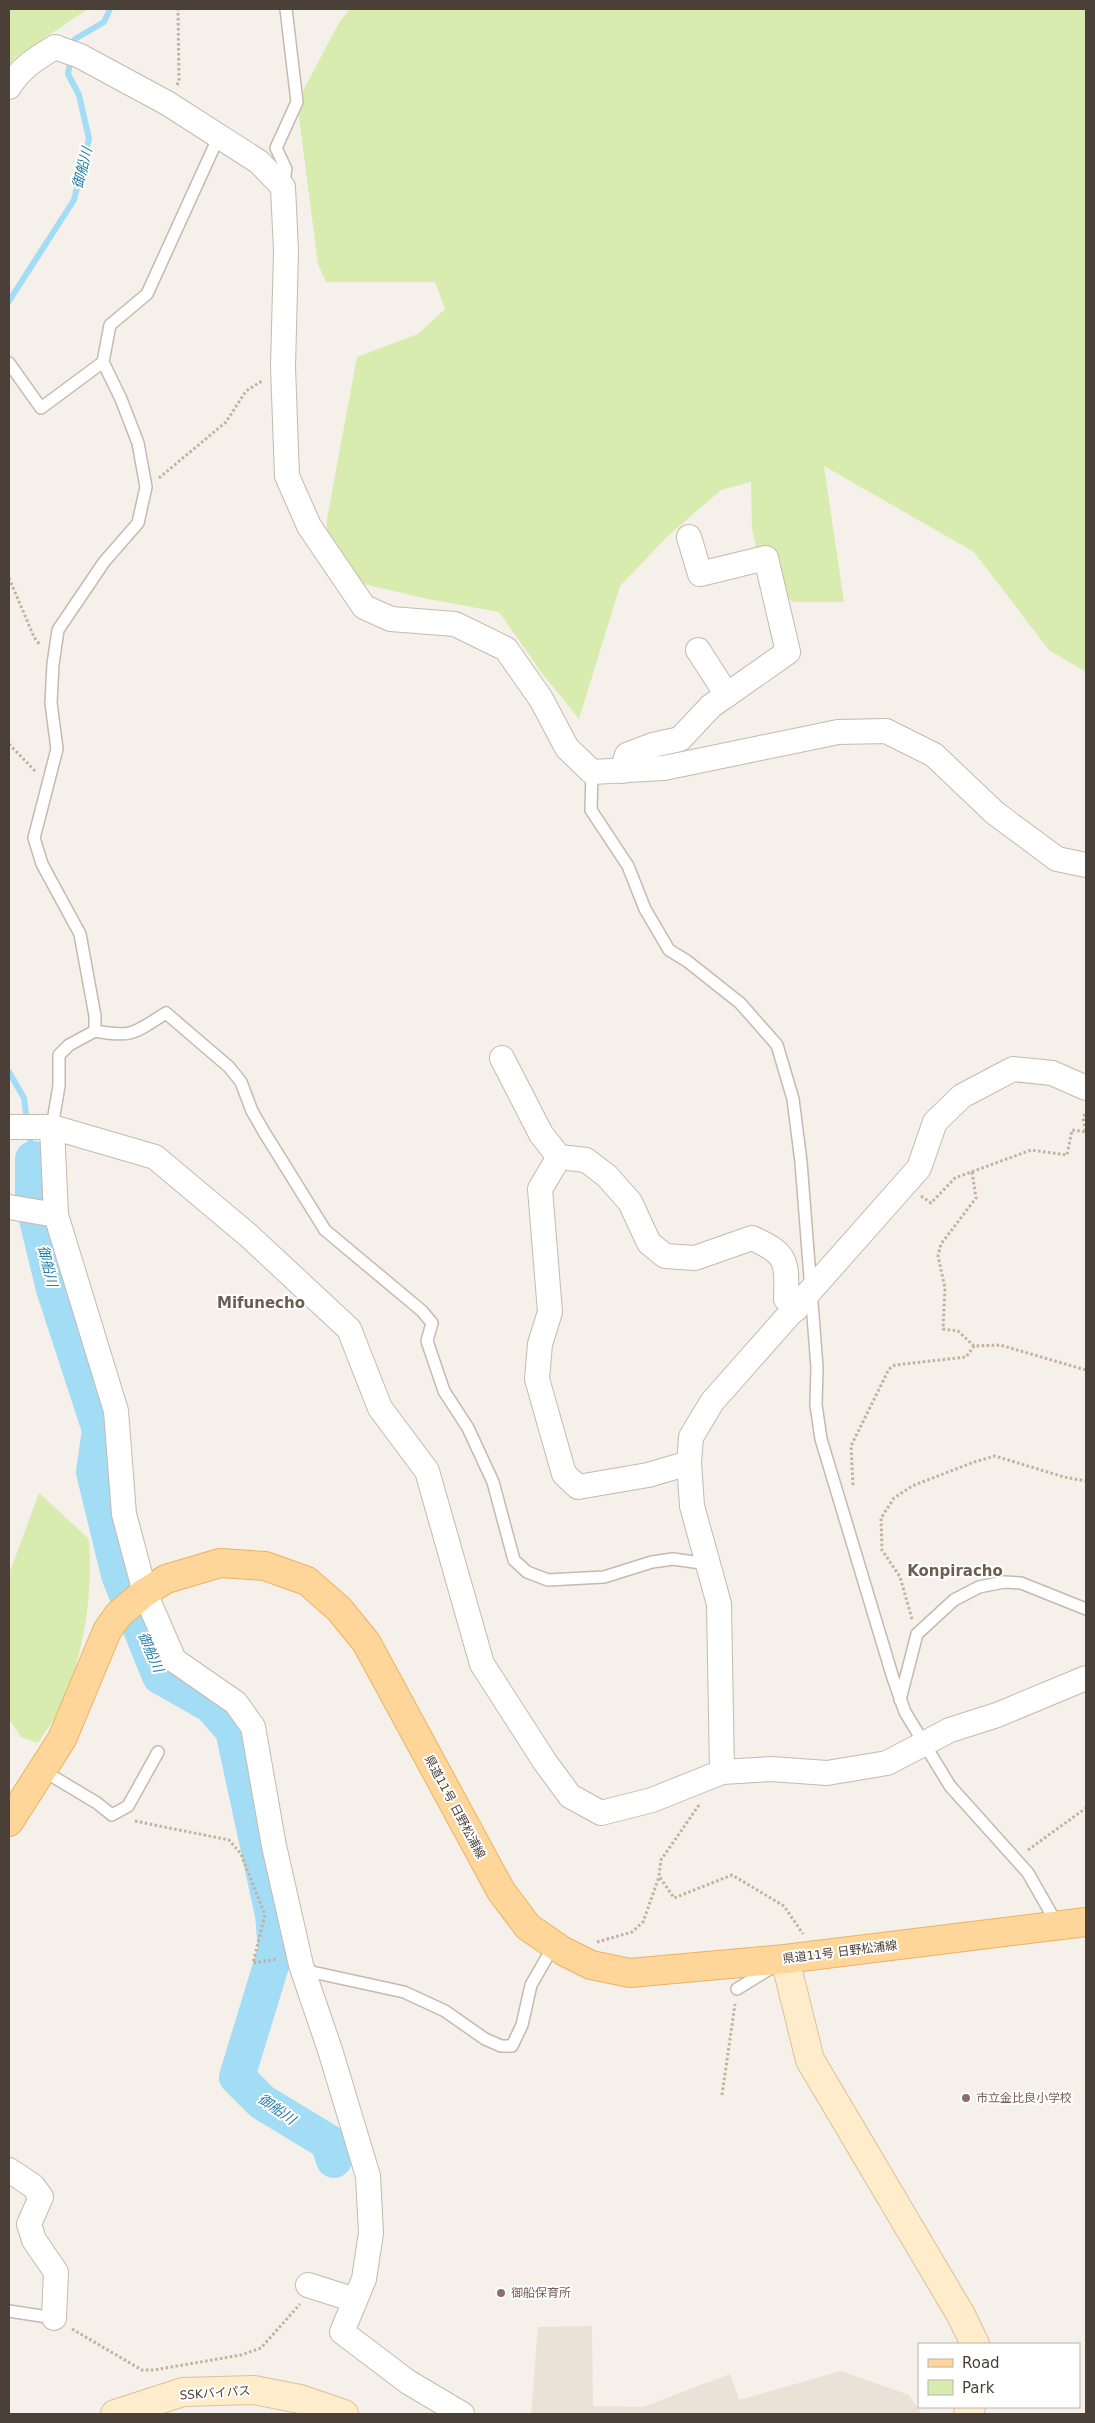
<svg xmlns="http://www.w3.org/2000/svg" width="1095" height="2423" font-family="'DejaVu Sans','Noto Sans JP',sans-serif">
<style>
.residential{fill:#eae2d7}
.green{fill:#d8ecb0}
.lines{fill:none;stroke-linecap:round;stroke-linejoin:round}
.stream{stroke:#a3ddf5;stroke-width:6}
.river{stroke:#a3ddf5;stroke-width:36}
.lane-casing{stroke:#c5baae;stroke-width:14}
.street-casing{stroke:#c5baae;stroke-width:26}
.secondary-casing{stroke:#dbc299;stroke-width:30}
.primary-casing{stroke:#ebb262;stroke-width:30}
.path{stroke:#c4b19b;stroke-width:3;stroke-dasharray:2.5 2.5;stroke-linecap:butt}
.lane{stroke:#fff;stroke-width:11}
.street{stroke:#fff;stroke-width:24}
.secondary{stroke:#ffecca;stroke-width:28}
.primary{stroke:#ffd699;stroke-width:28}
.education-dot{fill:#8d6e63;stroke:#fff;stroke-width:2}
.labels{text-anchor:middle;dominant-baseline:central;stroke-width:4;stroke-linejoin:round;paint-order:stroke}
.street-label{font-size:12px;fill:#4a4037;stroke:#fff}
.education-label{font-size:12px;fill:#785e54;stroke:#fff;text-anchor:start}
.water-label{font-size:14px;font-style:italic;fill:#257da4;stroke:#fff}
.quarter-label{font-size:15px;font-weight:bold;fill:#6d5d4d;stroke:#fff}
</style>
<rect width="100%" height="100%" fill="#f5f0e9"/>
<path class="residential" d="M592 2326 593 2406 643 2407 730 2374 739 2400 841 2371 909 2395 922 2414H531L538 2327Z"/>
<g class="green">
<path d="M9 9H88L16 57 9 65Z"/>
<path d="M350 9H1086V672L1049 650 974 552 824 466 844 602H793L761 572 752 528 751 482 721 490 669 535 620 586 579 719 541 672 499 612 428 599 325 575 327 519 357 357 418 334 445 309 435 282H326L318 264 297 102 340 21Z"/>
<path d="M39 1493 89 1539C93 1592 85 1643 67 1694 61 1711 47 1728 38 1743L21 1737 9 1719V1574Z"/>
</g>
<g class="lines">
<g class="stream">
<path d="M9 301 74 200 89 139 79 95 68 74 75 39 104 22 110 9"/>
<path d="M9 1072 24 1098 27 1122"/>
<path d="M29 1131 33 1159"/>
</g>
<path class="river" d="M33 1159V1203L54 1289 100 1430 94 1472 119 1575 160 1676 211 1705 233 1730 273 1915 276 1949 237 2077 262 2102 328 2142 334 2160"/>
<g class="lane-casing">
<g id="lane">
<path d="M283 186 286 169 276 148 297 102 286 9"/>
<path d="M9 363 41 408 103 362"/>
<path d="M592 772 591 810 628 866 645 909 669 950 687 961 740 1003 777 1045 793 1099 801 1162 817 1367 816 1405 821 1439 893 1678 905 1712 950 1786 1028 1873 1057 1924"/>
<path d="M95 1031C133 1038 134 1033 166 1013L229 1067 241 1082 252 1111 264 1132 325 1230 422 1311 432 1323 427 1341 444 1391 468 1428 493 1482 514 1560 527 1572 548 1580 604 1577 652 1562 673 1559 708 1564"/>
<path d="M52 1127 59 1086V1055L69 1045 95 1031V1016L80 934 42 864 34 838 57 749 51 703 53 664 58 630 104 562 138 523 146 487 138 443 121 399 103 362 110 325 147 294 219 136"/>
<path d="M900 1700 917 1634 954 1600 979 1587 1004 1582 1021 1583 1086 1609"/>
<path d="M42 1770 97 1803 112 1815 128 1806 158 1752"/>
<path d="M303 1970 404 1992 445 2011 485 2039 501 2046H512L522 2025 531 1985 554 1945"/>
<path d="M737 1989 771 1968"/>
<path d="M9 2311 54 2318"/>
</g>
</g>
<g class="street-casing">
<g id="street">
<path d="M9 87C20 68 37 58 55 47L80 56 167 103 259 162 283 187 286 251 283 367 287 476 309 526 364 607 391 619 455 624 506 649 541 699 567 748 592 772 664 768 838 732 886 731 934 755 995 813 1057 859 1086 865"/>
<path d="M698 650 727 695"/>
<path d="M622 771 627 755 653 745 680 739 711 706 788 652 766 558 700 574 689 537"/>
<path d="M502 1058 541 1134 559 1157 540 1189 550 1312 540 1344 537 1379 564 1474 578 1487 648 1475 689 1463"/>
<path d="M9 1127H52L155 1157 248 1235 349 1329 380 1408 427 1471 482 1664 545 1762 570 1796 601 1813 652 1800 722 1772 771 1769 827 1773 887 1763 950 1730 997 1715 1086 1678"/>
<path d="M52 1127 56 1215 116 1411 124 1514 145 1593 174 1660 236 1703 253 1727 274 1846 301 1965 330 2050 368 2176 371 2233 364 2279 342 2332 408 2382 462 2414"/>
<path d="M559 1157 586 1160 607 1176 630 1202 649 1243 665 1256 695 1258 752 1238C788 1254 787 1261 786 1299L796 1309"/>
<path d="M9 1207 56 1215"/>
<path d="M722 1772 719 1604 692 1506 689 1463 691 1437 712 1402 919 1168 935 1122 962 1096 1013 1069 1052 1073 1086 1088"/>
<path d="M9 2170 33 2186 41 2197 29 2224 34 2240 56 2272 54 2318"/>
<path d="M308 2285 355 2300"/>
</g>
</g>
<g class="secondary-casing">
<g id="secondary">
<path d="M785 1959 810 2060 961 2315 975 2344"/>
<path d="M115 2414 183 2392 254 2390 300 2399 344 2414"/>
<path d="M968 2414 971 2407"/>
</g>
</g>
<g class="primary-casing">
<path id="primary" d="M9 1822 62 1739 107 1631 118 1615 144 1593 166 1579 220 1563 265 1566 307 1581 339 1609 366 1642 501 1891 528 1927 563 1951 591 1965 630 1973 785 1959 1086 1922"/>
</g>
<g class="path">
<path d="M177 85 179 81 178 9"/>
<path d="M159 478 226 422 246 391 262 381"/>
<path d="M9 578 34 637 40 645"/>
<path d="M9 744 36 772"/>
<path d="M972 1172 976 1198 941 1244 938 1256 945 1288 943 1329 958 1331 974 1346 1000 1345 1086 1370"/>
<path d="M921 1196 931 1203 955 1178 1031 1150 1067 1155 1072 1130 1086 1132 1083 1118 1086 1112"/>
<path d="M853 1485 851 1446 889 1369 895 1365 966 1357 974 1346"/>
<path d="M912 1619 900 1577 882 1550 881 1518 894 1498 912 1486 974 1462 995 1456 1064 1477 1086 1481"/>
<path d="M699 1805 661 1860 659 1876 674 1898 732 1875 784 1906 803 1934"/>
<path d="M135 1821 229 1840 241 1854 265 1915 253 1963 278 1959"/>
<path d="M1028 1850 1086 1808"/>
<path d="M597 1942 632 1932 643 1922 659 1877"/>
<path d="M722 2095 735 2004"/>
<path d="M72 2329 142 2370H154L241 2355 261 2348 300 2304"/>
</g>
<use href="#lane" class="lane"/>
<use href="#street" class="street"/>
<use href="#secondary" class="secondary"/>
<use href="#primary" class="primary"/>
</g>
<g class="education-dot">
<circle cx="966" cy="2098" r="5"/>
<circle cx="501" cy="2293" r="5"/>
</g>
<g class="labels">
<g class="street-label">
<text transform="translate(455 1807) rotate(62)">県道11号 日野松浦線</text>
<text transform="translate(840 1952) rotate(-7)">県道11号 日野松浦線</text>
<text transform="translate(215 2393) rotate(-4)">SSKバイパス</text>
</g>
<g class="education-label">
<text x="976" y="2098">市立金比良小学校</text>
<text x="511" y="2293">御船保育所</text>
</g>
<g class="water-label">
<text transform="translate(82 168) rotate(-76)">御船川</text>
<text transform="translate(48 1266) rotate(76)">御船川</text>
<text transform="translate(151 1652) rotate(66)">御船川</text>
<text transform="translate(277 2109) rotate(35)">御船川</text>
</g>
<g class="quarter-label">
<text x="261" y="1303">Mifunecho</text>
<text x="955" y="1571">Konpiracho</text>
</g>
</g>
<rect width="1095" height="2423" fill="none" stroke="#4a4037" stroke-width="20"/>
<rect x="918" y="2343" width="162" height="65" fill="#ffffff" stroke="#b7b3af"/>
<rect x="928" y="2359" width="25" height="8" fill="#ffd699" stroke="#b7b3af"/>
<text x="962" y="2368" font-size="15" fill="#4a4037">Road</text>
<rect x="928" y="2380" width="25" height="15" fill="#d8ecb0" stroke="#b7b3af"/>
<text x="962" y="2393" font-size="15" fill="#4a4037">Park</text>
</svg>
